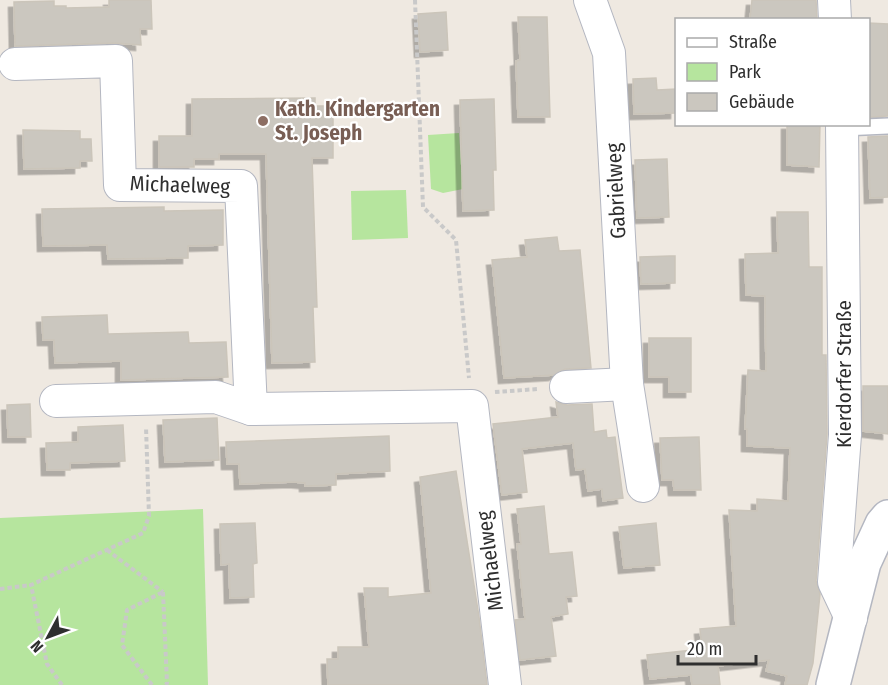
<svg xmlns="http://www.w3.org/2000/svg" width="888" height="685" font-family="'Fira Sans Condensed',sans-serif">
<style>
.green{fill:#b6e59e}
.building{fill:#cbc7bf;stroke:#cbc5ba;stroke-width:1.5;filter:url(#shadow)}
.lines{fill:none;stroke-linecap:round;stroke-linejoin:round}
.lane-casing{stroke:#b4b7c1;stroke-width:18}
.street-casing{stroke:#b4b7c1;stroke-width:34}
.secondary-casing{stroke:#b4b7c1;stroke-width:36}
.path{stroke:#c9c9c9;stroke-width:4;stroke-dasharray:4.5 3;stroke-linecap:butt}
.lane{stroke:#fff;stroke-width:15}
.street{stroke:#fff;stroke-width:32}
.secondary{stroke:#fff;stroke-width:33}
.education-dot{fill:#8d6e63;stroke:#fff;stroke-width:2}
.labels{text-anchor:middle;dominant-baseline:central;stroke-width:4.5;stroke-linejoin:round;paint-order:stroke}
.education-label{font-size:21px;font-weight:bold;fill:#785e54;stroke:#fff;text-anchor:start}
.street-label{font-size:21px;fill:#2e2e2e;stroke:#fff}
</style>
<defs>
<filter id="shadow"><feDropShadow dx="-5.5" dy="5.5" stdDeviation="0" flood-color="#0004"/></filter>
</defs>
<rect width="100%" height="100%" fill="#efe9e1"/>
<g class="green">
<path d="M459 133 463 189 443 193 431 189 428 135Z"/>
<path d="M406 190 408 238 352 240 351 191Z"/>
<path d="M203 509 208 685H0V518Z"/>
</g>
<g class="building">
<path d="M109 0H151L152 29H140L141 45 115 43 15 46 14 2 54 1V6H66V8L109 7Z"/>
<path d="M752 0H816L817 20H750Z"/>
<path d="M446 12 448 50 420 52 418 14Z"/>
<path d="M518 17H547L550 117H518L516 61 520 60Z"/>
<path d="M868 23 888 24V116L868 117Z"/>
<path d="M656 78 657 90 676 89V113L634 114 633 79Z"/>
<path d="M315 98V106H333V158H312L317 307H313L315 362 272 363 266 154H219V159H194V167H159V136H192V99Z"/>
<path d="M494 99 496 170H493L494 210 463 211 460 100Z"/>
<path d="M787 124H820L819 167 787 165Z"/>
<path d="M23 130 80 131V139H91L92 161H80V168L24 169Z"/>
<path d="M888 136V197L870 198 868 137Z"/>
<path d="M667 159 669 217 637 218 635 160Z"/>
<path d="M164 207V211L223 210V245L188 246V258L108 259 107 245 43 246 42 209Z"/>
<path d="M777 212H808L809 267H822V355H826L827 434 816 581 820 594 813 663 807 685H785L787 676 766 671 769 660 718 666 720 685H692L691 675 650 679 647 655 702 649 700 629 736 626 729 510 757 511V499L788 501 790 448 747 446V429H745L748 370 766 371 765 296 746 295 745 254 778 253Z"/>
<path d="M557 237 559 251 580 250 591 368 565 369 554 375 504 378 492 260 527 257 525 240Z"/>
<path d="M670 256H675V283L641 284 640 257Z"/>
<path d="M107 315 108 334 188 332 189 343 226 342 228 377 121 380V361L55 363 54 340H43L42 317Z"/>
<path d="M649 338H691V392H669V377H649Z"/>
<path d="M863 386H888V434L863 431Z"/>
<path d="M556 402 567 405 592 404 594 432 606 430 607 438 615 437 623 498 603 501 602 489 588 491 585 469 576 470 573 443 522 449 527 492 502 495 493 424 558 417Z"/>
<path d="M30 404 31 437H8L7 405Z"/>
<path d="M217 418 219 460 165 462 163 420Z"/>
<path d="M123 425 125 461 70 463V470H47L46 443 78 442V427Z"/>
<path d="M389 436 390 471 336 474V485L305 486V483L294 482 240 484 239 464H227L226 442Z"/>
<path d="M699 437 701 490H674L673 480H662L660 438Z"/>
<path d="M456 471 479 617 487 685H328L327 659H338V647H369L364 588H388V597L431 593 420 477Z"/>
<path d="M544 506 549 554 572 552 577 596 566 597 568 614 551 617 556 656 520 660 515 620 525 619 517 544H521L517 509Z"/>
<path d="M255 523 257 563 253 564 254 597 230 598 229 564 221 565 220 524Z"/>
<path d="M656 523 660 565 624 568 619 527Z"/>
</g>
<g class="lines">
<g class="lane-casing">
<path id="lane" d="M842 128 888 126"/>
</g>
<g class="street-casing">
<g id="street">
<path d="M590 0 609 53 627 384 643 486"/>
<path d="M834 0 835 20"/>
<path d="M15 64 116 61 120 185 241 186 251 409"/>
<path d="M842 124 845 435 834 582 851 618"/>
<path d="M566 387 627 384"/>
<path d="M56 401 216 397 251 409 472 406 505 685"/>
</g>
</g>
<g class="secondary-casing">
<path id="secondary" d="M833 685 864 563 882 524 888 517"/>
</g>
<g class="path">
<path d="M415 0 423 207 456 240 469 378"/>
<path d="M495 392 538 389"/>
<path d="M107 550 163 592"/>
<path d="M0 589 31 585"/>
<path d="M163 592 167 683 166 685"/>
<path d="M62 685 47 664 31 585 143 533 149 516 146 427"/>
<path d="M152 685 122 645 127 610 163 592"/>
</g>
<use href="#lane" class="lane"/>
<use href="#street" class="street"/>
<use href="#secondary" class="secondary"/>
</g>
<circle class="education-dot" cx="263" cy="121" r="6"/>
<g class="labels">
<g class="education-label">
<text x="275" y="109">Kath. Kindergarten<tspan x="275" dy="24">St. Joseph</tspan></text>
</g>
<g class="street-label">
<text transform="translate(180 185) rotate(2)">Michaelweg</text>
<text transform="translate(616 191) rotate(-93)">Gabrielweg</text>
<text transform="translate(844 374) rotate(-90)">Kierdorfer Straße</text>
<text transform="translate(490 561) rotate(-97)">Michaelweg</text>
</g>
</g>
<rect x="675" y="18" width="195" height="108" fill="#ffffff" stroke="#ababab" stroke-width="1.5"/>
<rect x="687" y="38" width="30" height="9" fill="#ffffff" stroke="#ababab" stroke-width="1.5"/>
<text x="729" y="48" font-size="18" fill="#2e2e2e">Straße</text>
<rect x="687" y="63" width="30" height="18" fill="#b6e59e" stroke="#ababab" stroke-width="1.5"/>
<text x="729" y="78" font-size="18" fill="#2e2e2e">Park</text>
<rect x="687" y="93" width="30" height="18" fill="#cbc7bf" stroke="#ababab" stroke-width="1.5"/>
<text x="729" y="108" font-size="18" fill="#2e2e2e">Gebäude</text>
<g transform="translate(48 637) rotate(229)" stroke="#ffffff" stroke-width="4.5" paint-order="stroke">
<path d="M0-4.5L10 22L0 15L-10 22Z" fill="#2e2e2e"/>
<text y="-9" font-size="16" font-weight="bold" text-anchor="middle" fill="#2e2e2e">N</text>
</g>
<path d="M678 655v9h78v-9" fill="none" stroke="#2e2e2e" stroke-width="3"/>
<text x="687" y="655" font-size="18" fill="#2e2e2e" stroke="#ffffff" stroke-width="4.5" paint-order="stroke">20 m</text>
</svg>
